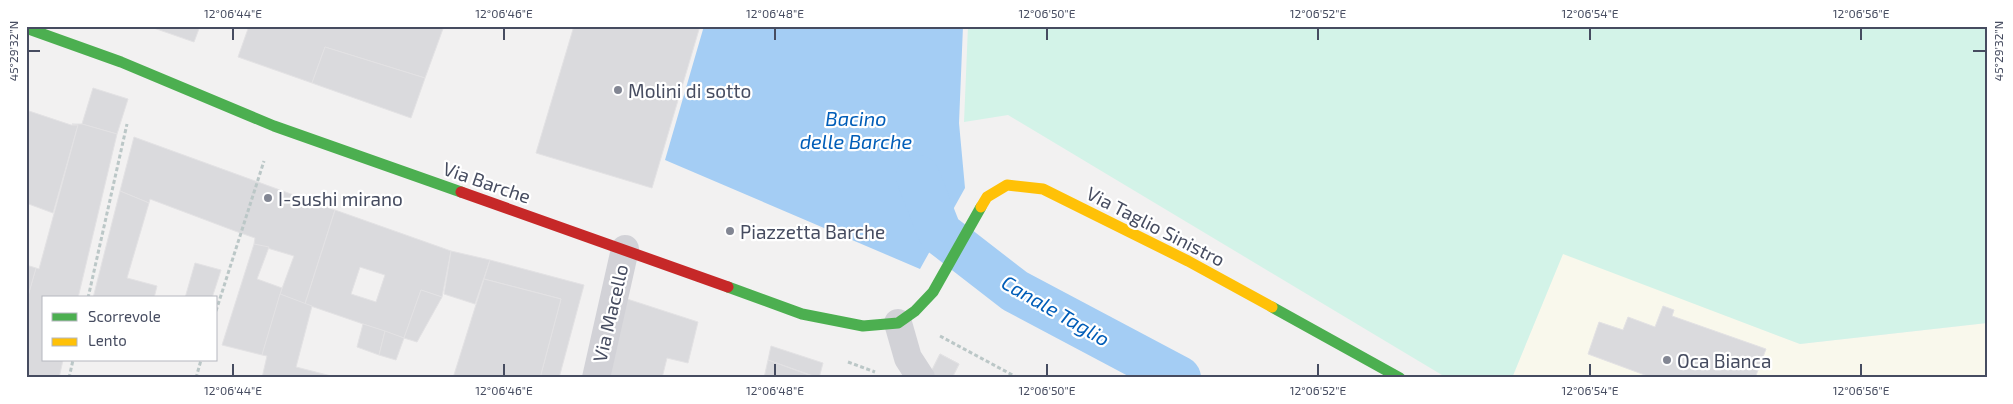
<svg xmlns="http://www.w3.org/2000/svg" width="2013" height="404" font-family="'Exo 2',sans-serif">
<style>
.commercial{fill:#f9f8ec}
.green{fill:#d3f3e8}
.water{fill:#a4cdf4}
.lines{fill:none;stroke-linecap:round;stroke-linejoin:round}
.canal{stroke:#a4cdf4;stroke-width:44}
.building{fill:#dadadd;stroke:#e3e2e4;fill-rule:evenodd}
.path{stroke:#bbc7c7;stroke-width:3;stroke-dasharray:4 2.5;stroke-linecap:butt}
.street{stroke:#d2d2d7;stroke-width:28}
.fast{stroke:#4caf50;stroke-width:11}
.slow{stroke:#ffc107;stroke-width:11}
.jam{stroke:#c62828;stroke-width:11}
.ticks{fill:none;stroke:#464c60;stroke-width:2}
.poi-dot{fill:#828693;stroke:#fff;stroke-width:2}
.labels{text-anchor:middle;dominant-baseline:central;stroke-width:4.5;stroke-linejoin:round;paint-order:stroke}
.poi-label{font-size:19px;fill:#464c60;stroke:#fff;text-anchor:start}
.street-label{font-size:19px;fill:#464c60;stroke:#fff}
.water-label{font-size:20px;font-style:italic;fill:#005db8;stroke:#fff}
.neatline{fill:none;stroke:#464c60;stroke-width:2}
.ticks-label{font-size:12px;text-anchor:middle;fill:#464c60}
</style>
<rect width="100%" height="100%" fill="#f2f1f1"/>
<path class="commercial" d="M1563 253 1800 344 1987 323V378H1512Z"/>
<path class="green" d="M968 26H1987V323L1800 344 1563 254 1512 378H1447L1008 115 964 122Z"/>
<path class="water" d="M704 26H963L959 123 965 188 920 269 665 160Z"/>
<g class="lines">
<path class="canal" d="M918 177 940 233 1015 291 1179 378"/>
</g>
<g class="building">
<path d="M148 26H200L194 42Z"/>
<path d="M249 26H444L425 78 325 47 312 83 238 57Z"/>
<path d="M574 26H700L652 188 536 153Z"/>
<path d="M325 47 425 78 411 118 312 83Z"/>
<path d="M93 88 128 99 117 134 82 124Z"/>
<path d="M26 110 71 125H78L53 213 26 203Z"/>
<path d="M72 124H82L117 134 78 298H44V360H63L59 378H26V303L36 268 39 269 78 125Z"/>
<path d="M134 137 335 210 305 304 280 294 294 256 254 244 255 238 235 231 150 199 149 203 120 191Z"/>
<path d="M120 191 149 203 127 278 157 286 154 298H93Z"/>
<path d="M335 210 451 251 442 297 421 290 404 338 305 304ZM360 267 385 275 376 302 351 294Z"/>
<path d="M254 244 269 247 257 279 282 288 262 355 222 345Z"/>
<path d="M451 251 490 260 475 304 444 294Z"/>
<path d="M490 260 584 285 559 378H540L561 299 484 279Z"/>
<path d="M195 263 221 270 212 298H185Z"/>
<path d="M26 265 36 268 26 303Z"/>
<path d="M484 279 561 299 540 378H453Z"/>
<path d="M421 290 442 297 417 342 404 338Z"/>
<path d="M280 294 312 306 296 367 339 378H262L267 356 262 355Z"/>
<path d="M624 298 698 322 688 363 667 358 662 378H605Z"/>
<path d="M1663 306 1674 310 1672 316 1766 349 1755 378H1653L1588 354 1599 322 1623 330 1628 317 1655 327Z"/>
<path d="M363 324 385 331 379 355 357 347Z"/>
<path d="M385 331 404 338 396 360 379 355Z"/>
<path d="M771 346 823 363 819 378 768 360Z"/>
<path d="M940 354 959 364 952 378H938L930 374Z"/>
<path d="M940 354 959 364 952 378H937L930 374Z"/>
<path d="M768 360 817 378H764Z"/>
</g>
<g class="lines">
<g class="path">
<path d="M88 298 127 124"/>
<path d="M216 311 264 161"/>
<path d="M940 336 1018 378"/>
<path d="M848 362 875 372"/>
<path d="M69 378 73 360"/>
<path d="M196 378 201 360"/>
</g>
<g class="street">
<path d="M898 323 908 358 921 378"/>
<path d="M596 378 625 249"/>
</g>
<g class="fast">
<path d="M26 28 121 62 274 126 461 192"/>
<path d="M728 287 802 314 863 326 898 323 915 311 933 292 981 207"/>
<path d="M1272 307 1400 378"/>
</g>
<path class="slow" d="M981 207 987 197 1007 185 1043 189 1188 261 1272 307"/>
<path class="jam" d="M461 192 728 287"/>
</g>
<path class="ticks" d="M233 28V40M504 28V40M775 28V40M1047 28V40M1318 28V40M1590 28V40M1861 28V40M28 51H40M1973 51H1986M233 364V376M504 364V376M775 364V376M1047 364V376M1318 364V376M1590 364V376M1861 364V376"/>
<g class="poi-dot">
<circle cx="618" cy="90" r="5"/>
<circle cx="268" cy="198" r="5"/>
<circle cx="730" cy="231" r="5"/>
<circle cx="1667" cy="360" r="5"/>
</g>
<g class="labels">
<g class="poi-label">
<text x="628" y="90">Molini di sotto</text>
<text x="278" y="198">I-sushi mirano</text>
<text x="740" y="231">Piazzetta Barche</text>
<text x="1677" y="360">Oca Bianca</text>
</g>
<g class="street-label">
<text transform="translate(487 182) rotate(19)">Via Barche</text>
<text transform="translate(1156 226) rotate(27)">Via Taglio Sinistro</text>
<text transform="translate(610 313) rotate(-77)">Via Macello</text>
</g>
<g class="water-label">
<text x="856" y="118">Bacino<tspan x="856" dy="23">delle Barche</tspan></text>
<text transform="translate(1056 310) rotate(30)">Canale Taglio</text>
</g>
</g>
<rect width="2013" height="404" fill="none" stroke="#ffffff" stroke-width="55"/>
<rect x="42" y="296" width="175" height="65" fill="#ffffff" stroke="#b5b7bf"/>
<rect x="52" y="313" width="25" height="8" fill="#4caf50" stroke="#b5b7bf"/>
<text x="88" y="322" font-size="15" fill="#464c60">Scorrevole</text>
<rect x="52" y="338" width="25" height="8" fill="#ffc107" stroke="#b5b7bf"/>
<text x="88" y="346" font-size="15" fill="#464c60">Lento</text>
<rect x="28" y="28" width="1958" height="348" class="neatline"/>
<g class="ticks-label">
<text x="233" y="18">12°06'44"E</text>
<text x="504" y="18">12°06'46"E</text>
<text x="775" y="18">12°06'48"E</text>
<text x="1047" y="18">12°06'50"E</text>
<text x="1318" y="18">12°06'52"E</text>
<text x="1590" y="18">12°06'54"E</text>
<text x="1861" y="18">12°06'56"E</text>
<text transform="translate(14 51) rotate(-90)" y="4">45°29'32"N</text>
<text transform="translate(1999 51) rotate(-90)" y="4">45°29'32"N</text>
<text x="233" y="395">12°06'44"E</text>
<text x="504" y="395">12°06'46"E</text>
<text x="775" y="395">12°06'48"E</text>
<text x="1047" y="395">12°06'50"E</text>
<text x="1318" y="395">12°06'52"E</text>
<text x="1590" y="395">12°06'54"E</text>
<text x="1861" y="395">12°06'56"E</text>
</g>
</svg>
